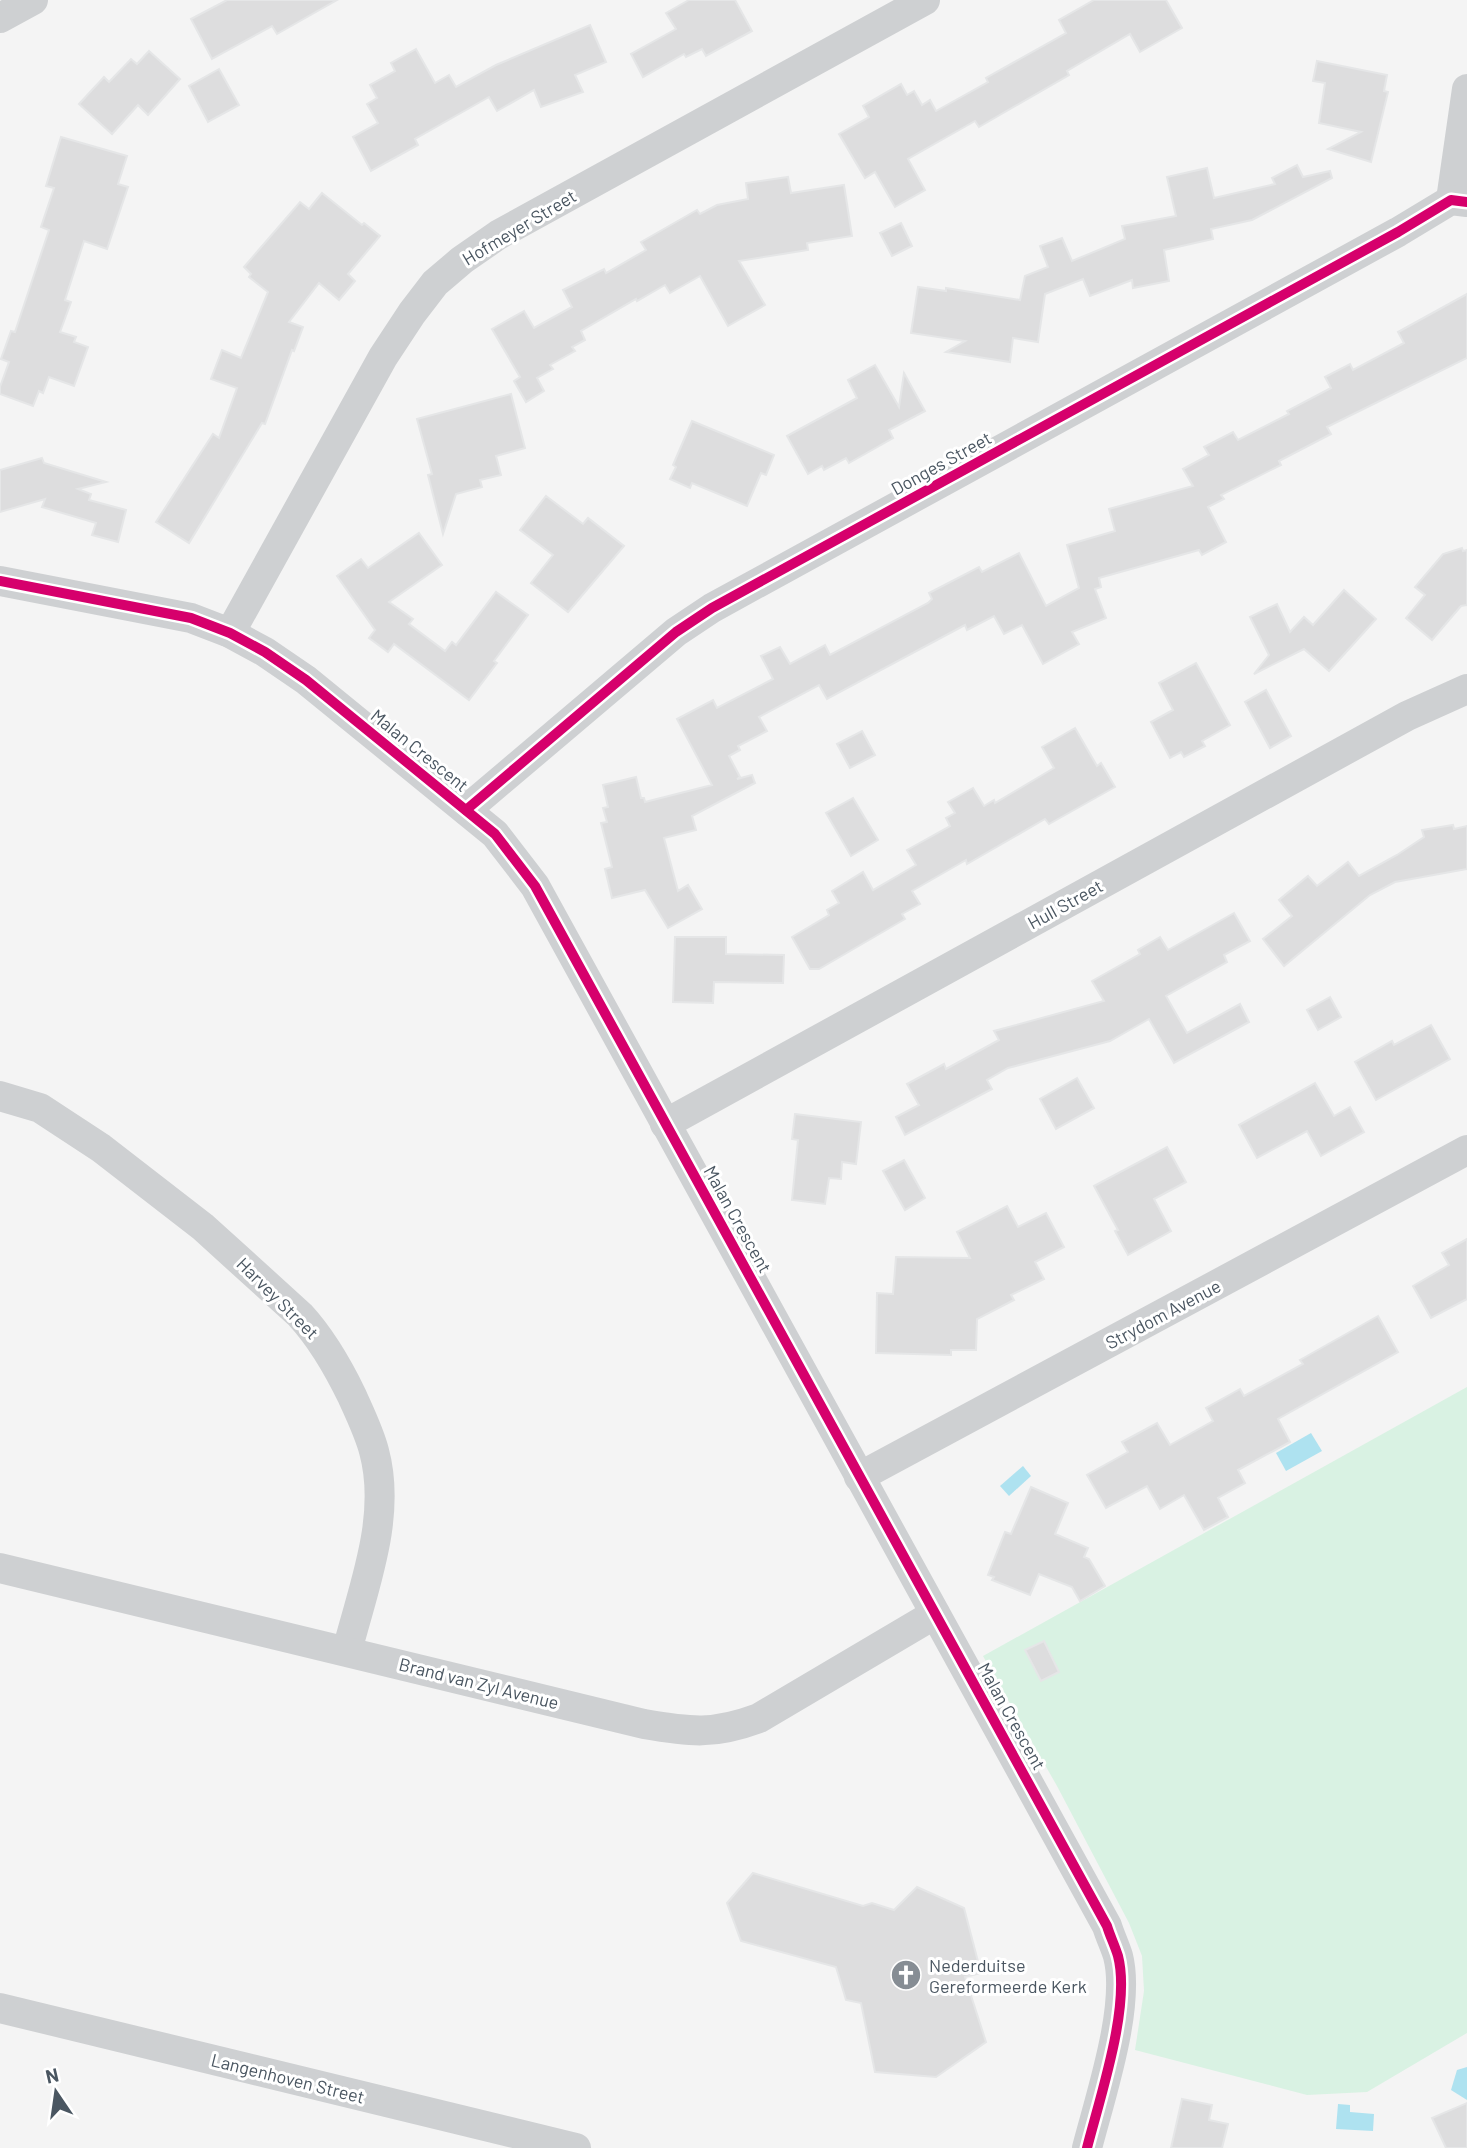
<svg xmlns="http://www.w3.org/2000/svg" width="1467" height="2148" font-family="Barlow,sans-serif">
<style>
.green{fill:#d9f2e3}
.water{fill:#aee2f0}
.building{fill:#ddddde;stroke:#e5e6e7;stroke-width:2}
.lines{fill:none;stroke-linecap:round;stroke-linejoin:round}
.street{stroke:#ced0d2;stroke-width:30}
.cycleway-casing{stroke:#fff;stroke-width:15}
.cycleway{stroke:#d6006c;stroke-width:10}
.labels{text-anchor:middle;dominant-baseline:central;stroke-width:6;stroke-linejoin:round;paint-order:stroke}
.street-label{font-size:18px;fill:#4a5661;stroke:#fff}
.poi-label{font-size:18px;fill:#4a5661;stroke:#fff;text-anchor:start}
</style>
<rect width="100%" height="100%" fill="#f4f4f4"/>
<path class="green" d="M1467 1387V2033L1367 2092 1307 2095 1135 2050 1144 1991 1142 1956 1129 1923 1057 1786 983 1656Z"/>
<g class="water">
<path d="M1311 1433 1322 1451 1286 1471 1276 1453Z"/>
<path d="M1023 1466 1031 1476 1009 1496 1000 1486Z"/>
<path d="M1467 2067V2100L1451 2090 1457 2070Z"/>
<path d="M1338 2104 1350 2105V2112L1374 2114 1373 2131 1336 2129Z"/>
</g>
<g class="building">
<path d="M227 0H337L277 34 272 26 212 59 191 19Z"/>
<path d="M689 0H735L752 31 706 56 702 49 686 57 684 54 643 77 631 54 676 29 666 13Z"/>
<path d="M1094 0H1166L1182 28 1140 52 1130 34 1067 71 1069 75 979 127 975 121 908 159 925 190 895 207 875 172 865 178 839 134 869 117 863 106 901 84 907 95 914 91 922 105 930 100 936 111 988 82 986 78 1066 33 1059 20Z"/>
<path d="M590 25 606 62 575 75 583 92 541 107 534 90 497 111 489 97 415 139 418 145 371 171 353 137 378 123 367 104 377 98 370 85 395 71 391 63 416 49 435 83 449 75 456 87 496 65Z"/>
<path d="M149 51 180 79 148 115 138 105 112 134 79 104 104 77 109 82 131 59 137 64Z"/>
<path d="M1317 61 1387 75 1384 91 1388 92 1371 162 1328 149 1361 132 1319 123 1325 83 1313 81Z"/>
<path d="M219 69 239 105 208 122 189 86Z"/>
<path d="M61 137 127 156 118 184 128 187 107 249 84 241 65 300 71 302 60 332 76 337 74 342 88 347 74 386 49 377 43 393 39 391 33 406 0 394V387L9 362 1 359 11 331 15 332 49 230 41 227 54 188 46 186Z"/>
<path d="M1297 165 1303 177 1330 171 1332 178 1252 220 1211 229 1213 239 1164 250 1169 281 1133 288 1132 280 1090 296 1083 279 1045 294 1038 342 1013 338 1010 362 946 352 965 341 911 333 918 287 946 291V288L1020 300 1025 276 1048 267 1040 246 1062 238 1072 261 1125 239 1122 226 1176 216 1167 177 1207 168 1214 198 1275 184 1272 178Z"/>
<path d="M788 177 791 193 844 185 852 236 807 243 808 250 739 261 765 305 728 326 700 276 670 293 665 285 637 301 636 299 581 331 585 340 572 347 575 351 550 365 553 369 537 378 544 391 526 402 514 381 520 377 492 329 524 311 534 328 572 307 563 290 604 269 606 273 646 250 641 242 697 210 700 214 717 205 748 199 746 183Z"/>
<path d="M322 193 362 225 364 223 380 236 348 274 355 281 339 300 319 283 289 322 303 327 294 351 292 350 265 424 262 423 189 543 156 522 213 434 219 438 237 388 211 379 222 350 241 358 268 292 249 277 251 274 244 267 300 202 309 209Z"/>
<path d="M901 223 912 246 892 256 880 233Z"/>
<path d="M1467 294V358L1327 427 1331 434 1279 461 1281 465 1221 495 1224 499 1208 507 1226 542 1202 555 1199 550 1099 578 1101 587 1095 589 1106 618 1072 632 1079 644 1043 664 1022 625 1004 634 994 616 967 630 965 625 827 699 819 685 759 717 767 731 738 746 740 750 729 756 740 777 737 779 752 775 755 783 692 816 696 830 664 838 678 891 688 885 702 909 668 928 645 890 612 898 605 869 612 867 601 823 607 822 603 808 608 807 603 785 636 777 641 798H644L645 802 712 785 677 719 713 700 717 708 773 679 761 656 780 647 790 664 825 645 830 655 928 603 932 599 929 593 979 567 982 572 1019 553 1046 606 1079 588 1067 545 1115 531 1109 509 1193 486 1183 469 1209 455 1204 447 1233 432 1238 440 1289 414 1287 411 1331 388 1325 377 1350 364 1353 370 1404 343 1398 332Z"/>
<path d="M875 365 899 407 904 373 925 411 889 430 893 438 849 463 846 458 824 470 822 466 808 474 787 436 857 398 848 380Z"/>
<path d="M511 394 525 448 496 456 501 475 480 480 482 487 456 494 443 534 428 475 432 474 417 419Z"/>
<path d="M692 421 774 455 766 475 761 473 747 506 692 483 690 488 670 479 676 467 673 465Z"/>
<path d="M42 458 44 463 106 482 78 489 91 494 89 500 126 510 118 542 92 535 96 523 42 507 45 499 0 512V470Z"/>
<path d="M546 496 583 524 588 518 624 546 568 612 531 583 553 555 520 530Z"/>
<path d="M419 533 442 565 389 602 413 619 409 624 445 651 452 642 456 645 496 592 528 615 494 661 497 663 469 700 394 644 388 652 369 638 375 630 337 576 361 559 368 568Z"/>
<path d="M1462 548 1463 551 1467 550V605L1461 606 1432 640 1406 618 1425 595 1415 587 1443 554Z"/>
<path d="M1344 590 1376 619 1329 671 1304 649 1254 674 1269 655 1250 617 1277 604 1290 632 1304 617 1313 625Z"/>
<path d="M1196 663 1230 725 1202 741 1205 746 1184 757 1181 752 1170 758 1151 722 1173 710 1159 683Z"/>
<path d="M1266 690 1291 736 1270 748 1245 702Z"/>
<path d="M1075 728 1097 766 1101 763 1115 787 1049 824 1045 819 967 864 966 860 912 891 920 904 902 914 905 919 819 969H810L792 937 829 915 827 910 839 903 832 891 863 872 873 890 916 865 907 850 950 826 946 818 955 813 948 802 973 788 984 806 994 800 995 803 1054 768 1042 747Z"/>
<path d="M862 731 875 755 850 768 837 744Z"/>
<path d="M853 798 878 840 851 856 826 813Z"/>
<path d="M1453 825 1454 829 1467 826V869L1395 882 1370 895 1284 966 1263 939 1292 916 1279 900 1308 876 1317 886 1348 862 1359 876 1397 855 1424 837 1422 830Z"/>
<path d="M1234 913 1250 941 1224 955 1227 962 1166 996 1187 1033 1240 1004 1249 1022 1174 1063 1149 1019 1110 1041 1008 1068 987 1080 992 1089 905 1135 896 1117 919 1105 907 1084 944 1064 946 1069 999 1040 994 1031 1104 1001 1092 981 1140 954 1138 950 1160 937 1168 950Z"/>
<path d="M675 937H726V954L784 955 783 983 714 982 713 1003 673 1002Z"/>
<path d="M1330 997 1341 1017 1318 1030 1307 1010Z"/>
<path d="M1431 1025 1450 1059 1376 1100 1355 1062 1392 1041 1394 1045Z"/>
<path d="M1077 1078 1094 1108 1056 1129 1040 1099Z"/>
<path d="M1315 1083 1334 1116 1350 1107 1364 1132 1321 1156 1307 1131 1257 1158 1239 1125Z"/>
<path d="M795 1114 861 1122 856 1164 842 1162 841 1179 829 1178 825 1204 792 1200 798 1140 792 1139Z"/>
<path d="M1167 1147 1186 1182 1154 1199 1171 1231 1128 1255 1115 1231 1118 1230 1094 1186Z"/>
<path d="M904 1160 925 1198 905 1210 883 1171Z"/>
<path d="M1007 1206 1018 1227 1046 1213 1064 1247 1035 1262 1044 1279 1011 1295 1014 1300 977 1319 976 1350H951V1355L876 1353 877 1293 893 1294 896 1257 970 1258 957 1232Z"/>
<path d="M1467 1239V1299L1431 1318 1413 1286 1449 1265 1442 1253Z"/>
<path d="M1378 1316 1398 1352 1278 1419 1290 1442 1238 1470 1245 1483 1218 1498 1228 1517 1204 1530 1184 1495 1160 1509 1147 1486 1106 1508 1087 1475 1128 1452 1122 1442 1157 1423 1170 1445 1213 1421 1206 1408 1240 1389 1244 1396 1303 1364 1300 1360Z"/>
<path d="M1031 1487 1068 1503 1055 1534 1088 1548 1084 1557 1089 1559 1105 1586 1080 1601 1072 1587 1039 1574 1030 1595 992 1580 994 1577 988 1575 1005 1532 1011 1534Z"/>
<path d="M1044 1641 1059 1672 1041 1681 1025 1650Z"/>
<path d="M753 1873 863 1906 872 1903 894 1910 917 1887 964 1908 981 1973 965 1977 986 2042 936 2077 875 2072 861 2003 846 2000 836 1967 741 1941 727 1903Z"/>
<path d="M1182 2099 1212 2105 1209 2120 1228 2124 1222 2148H1171Z"/>
<path d="M1467 2103V2148H1446L1432 2118Z"/>
</g>
<g class="lines">
<g class="street">
<path d="M0 18 33 0"/>
<path d="M1451 200 1467 89"/>
<path d="M0 581 191 618 230 633 265 652 306 680 495 834 535 886 1107 1926C1110 1936 1115 1946 1118 1956 1131 2006 1100 2097 1087 2148"/>
<path d="M230 633 383 357 412 313 435 283 462 260 498 235 925 0"/>
<path d="M466 810 676 632 712 608 1398 232 1451 200 1467 202"/>
<path d="M0 1096 40 1108 101 1148 203 1227 300 1315C322 1339 338 1367 352 1396 360 1414 369 1432 374 1451 392 1517 363 1588 347 1651"/>
<path d="M665 1124 1407 716 1467 689"/>
<path d="M859 1477 1467 1150"/>
<path d="M0 1568 644 1724C691 1732 713 1735 759 1718L935 1614"/>
<path d="M0 2008 576 2148"/>
</g>
<g class="cycleway-casing">
<g id="cycleway">
<path d="M0 581 191 618 230 633 265 652 306 680 495 834 535 886 1107 1926C1110 1936 1115 1946 1118 1956 1131 2006 1100 2097 1087 2148"/>
<path d="M466 810 676 632 712 608 1398 232 1451 200 1467 202"/>
</g>
</g>
<use href="#cycleway" class="cycleway"/>
</g>
<defs>
<g id="church-disc" transform="scale(1.575)"><circle r="9.5" fill="#868d94" stroke="#fff"/><path d="M-1.2-6h2.4v3.5h3.3v2.4h-3.3V6h-2.4V-.1h-3.3v-2.4h3.3Z" fill="#fff"/></g>
</defs>
<g fill-rule="evenodd">
<use href="#church-disc" x="906" y="1975"/>
</g>
<g class="labels">
<g class="street-label">
<text transform="translate(519 227) rotate(-31)">Hofmeyer Street</text>
<text transform="translate(941 463) rotate(-29)">Donges Street</text>
<text transform="translate(420 750) rotate(39)">Malan Crescent</text>
<text transform="translate(1065 904) rotate(-29)">Hull Street</text>
<text transform="translate(738 1219) rotate(61)">Malan Crescent</text>
<text transform="translate(278 1298) rotate(45)">Harvey Street</text>
<text transform="translate(1163 1314) rotate(-28)">Strydom Avenue</text>
<text transform="translate(479 1683) rotate(14)">Brand van Zyl Avenue</text>
<text transform="translate(1012 1716) rotate(61)">Malan Crescent</text>
<text transform="translate(288 2078) rotate(14)">Langenhoven Street</text>
</g>
<g class="poi-label">
<text x="929" y="1965">Nederduitse<tspan x="929" dy="21">Gereformeerde Kerk</tspan></text>
</g>
</g>
<g transform="translate(56 2092) rotate(347)" stroke="#ffffff" stroke-width="5" paint-order="stroke">
<path d="M0-5L12 26L0 18L-12 26Z" fill="#4a5661"/>
<text y="-10" font-size="19" font-weight="bold" text-anchor="middle" fill="#4a5661">N</text>
</g>
</svg>
